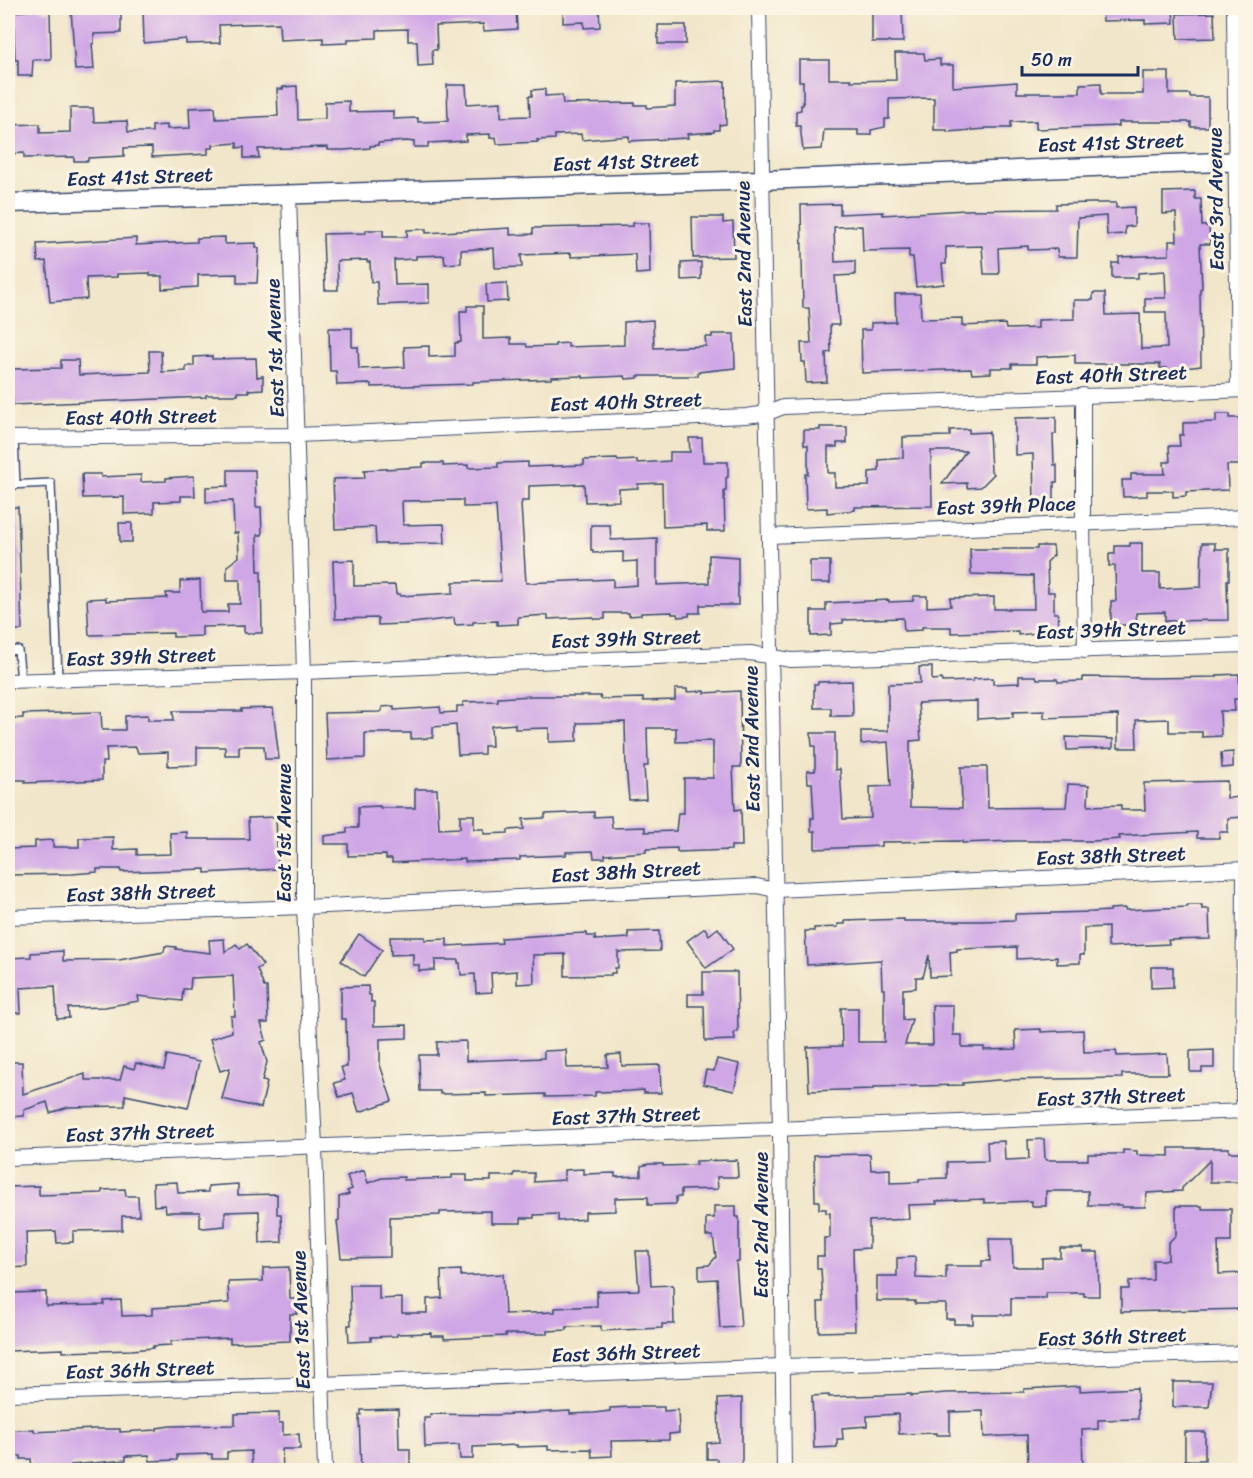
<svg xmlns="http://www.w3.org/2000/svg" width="1253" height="1478" font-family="Sriracha,sans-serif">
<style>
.building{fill:#cfa6e6}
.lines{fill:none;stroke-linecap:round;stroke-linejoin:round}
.lane-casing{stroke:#3b4a6e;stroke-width:10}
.street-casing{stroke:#3b4a6e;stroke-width:16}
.secondary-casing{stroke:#3b4a6e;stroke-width:21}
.lane{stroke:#fff;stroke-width:7}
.street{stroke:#fff;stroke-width:14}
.secondary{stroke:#fff;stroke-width:18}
.labels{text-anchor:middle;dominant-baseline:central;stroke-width:6;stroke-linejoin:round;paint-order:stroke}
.street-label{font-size:20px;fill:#1b2f5e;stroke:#fcf5e5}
</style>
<rect width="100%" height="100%" fill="#fcf5e5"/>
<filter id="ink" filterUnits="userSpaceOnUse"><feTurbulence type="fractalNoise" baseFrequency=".0167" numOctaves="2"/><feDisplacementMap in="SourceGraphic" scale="12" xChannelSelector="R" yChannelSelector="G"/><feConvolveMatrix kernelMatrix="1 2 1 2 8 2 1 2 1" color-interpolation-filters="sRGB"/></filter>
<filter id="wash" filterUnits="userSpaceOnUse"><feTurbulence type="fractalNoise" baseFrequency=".008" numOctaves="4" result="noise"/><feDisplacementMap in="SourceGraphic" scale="24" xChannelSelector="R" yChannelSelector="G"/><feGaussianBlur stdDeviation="1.35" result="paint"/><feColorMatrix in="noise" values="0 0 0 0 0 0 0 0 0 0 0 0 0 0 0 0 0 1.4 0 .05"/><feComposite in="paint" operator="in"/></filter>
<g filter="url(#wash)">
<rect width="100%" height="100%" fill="#f1e6c9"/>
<g id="blocks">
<g class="building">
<path d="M25 8H42V11H50L51 59 33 60 32 76H18V60H15L13 12 25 11Z"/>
<path d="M71 8H118V10L121 9V33L94 34V43L92 44 94 69 75 70Z"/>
<path d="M143 8H516L517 29 484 31 483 24 436 26 437 50H432L433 65 418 66 417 41H408V29L377 30V38L348 39V43L323 44V38L280 40 279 23 219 25 220 43 186 44V39L144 43Z"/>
<path d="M563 8H599L600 27 584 28V22L563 23Z"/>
<path d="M872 8H902L903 42H872Z"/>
<path d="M1102 8H1173L1174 23 1145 24V20L1103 21Z"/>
<path d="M1214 13 1215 38 1178 39 1177 14Z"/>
<rect x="658" y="25" width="28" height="19"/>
<path d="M895 53H924L925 60 940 59V65H953V87L1017 82V93H1080V84L1101 83V94H1143V72H1169V94H1190V97H1208V127H1191V122H1119V126L1036 129V121L1011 122V128H985V129L947 132V130H934V98L889 99V119H885V127L871 130V135H858V130H824L822 149 803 150 800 126H796V111L801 110V105H803V81H799V60H829V79H851V81L896 80Z"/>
<path d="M725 81 726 124 719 125V130H714V132L687 134 688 138 629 141V136L582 140 581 134 555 135V139L537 140 538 142 497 144 496 137 490 138V134L466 135V141L428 143V147H414V142L407 141 378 143V145L370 146V148L344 150H328V147L258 149 259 158H244V147L237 148V143L213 145V148H208V154L152 157V147L124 148V156L88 158V161H74V157L24 158V153L8 154V125L40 124V133L70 132V108H93L94 122 127 121 128 132H152V126L167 125V129L190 128 189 108 215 107 216 119 278 116 277 89H283V87L297 86 298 120 325 119V102L349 101V112L393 111V119L418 118V122L448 121 447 85H466L467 104 501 102V117L530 116 529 96H532V90L545 89V96L562 95 563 104 635 103V105H647V108L675 106V83Z"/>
<path d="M1195 191V199H1201L1202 226H1209L1210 244H1200L1202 288 1200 289 1201 366 1167 370V368H1160V364H1075V355L1036 357V364H1012V368H991V373L972 374 971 369 862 373 861 330H871V323L896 322 895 294H920L921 319 962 318V326L1005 324 1006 329 1038 328V320L1074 319V300H1093V293H1105L1106 315 1140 314 1141 349 1167 348 1166 312H1145V298H1166L1165 271 1138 273V278H1112V263H1119V257L1169 255V241H1177L1176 213 1163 214V192Z"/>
<path d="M1092 203H1116V208L1134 207V226L1125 227V234L1107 235 1106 216 1078 218 1077 257H1058L1057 249 1028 250V246L998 248 999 274H984L982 246 946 247V264H942L944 284 916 287 913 257H909V250L863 251 862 226 834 227 835 262 855 261V275L835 276 839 325H830L831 352 826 353 827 382 806 383 805 362H802L801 343H811L809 308H803L801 205 840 204V214L883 212V215L965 210 1056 209V204Z"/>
<path d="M692 217H723V223L733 222 734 257 693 258Z"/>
<path d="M633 223H649L650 273 636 274 635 254 571 257V253L521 255 522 267 495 268 494 248 461 250V263L445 264 444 255 416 256V259L394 260 395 285 429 284V303L378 305 377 282H371L370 262H367V260L337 261 338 290H325L323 234 366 233V230H383V237H407V230L426 229V233L510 228V235L533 234V228L633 226Z"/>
<path d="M225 237V244L256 243V248H259L257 283H237V274L198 275V287L162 289V276H150V273L117 274V277L86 278 87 299 50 302 46 261 38 262 37 244 136 238V245L172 243 197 242V238Z"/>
<path d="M701 262V279L681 280V263Z"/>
<path d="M507 283 508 301 487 302 486 284Z"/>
<path d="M467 306H483V339L511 338V344H526L527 347 555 346V344L568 343V347L624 345V322L653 320 654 348 706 346 705 337H712V334H734L735 368 698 372V376H638V378L626 379 625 376 583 378V376L551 377V379L473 382V384L371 387V384L337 385 336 371H330L329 328H352V347H358L359 369 405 367 404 347 429 346V357L455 356V343L461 342 460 311H467Z"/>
<path d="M149 351H161L162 372 186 371V366H194V357L212 356V359L256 358 257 377 263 376V389L248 390 249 392H238V395H206V397L13 405 12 394H8V369L61 368V360H78L79 375 150 372Z"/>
<path d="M1216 414H1230V418H1245V465H1227L1228 490 1186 492V496L1173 497V491H1147V496L1123 497 1122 480H1131V474H1165L1164 462H1170L1169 446H1180L1179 435H1183V423L1216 422Z"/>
<path d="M1056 417V434L1053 435 1054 465H1057V482H1054V503L1034 504 1033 454 1015 455V418Z"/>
<path d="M820 427H847V443H837V447H828V473H835V487L869 486V472L879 471V460L903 458V437L950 436V430L969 429V433L989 432 991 471 994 474 981 487 967 488V483L942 484 966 451H931L932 506 855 507V510L827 513V508L806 509 805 474H808V445H804V430H820Z"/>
<path d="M689 438H702L703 462H728V477L726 478V491H724L725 531H707V525L663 527 662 483 638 484V488L619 489V501L585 502 584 484 529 486V501H522L521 505 526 583 613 579V587L637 585V561L623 562V552L593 553V550H591V525H610L611 540 657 538V585L709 583V555L738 557V605H700V613H689V616L678 617 677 614H672V612L641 613V615L629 616V613H605V619H594L593 617 548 619V615L518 617V624L497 625V621L473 622V624L455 625 454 618 404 624 378 625V618L335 619 333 561 354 560V586L395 585 396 594H400V596L453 593V582L501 581 496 506 463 507V500L402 501 403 525 444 524 445 543 376 544 375 527 335 529 333 479 365 478 364 470 423 467V463H443V466L468 465V468L498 467V463L528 462V467L584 465V460L617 459 618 461 637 460V463L670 461V452H690Z"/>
<path d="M228 470H255L256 507H261L262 535H257L258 571H261L262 633H244V626L202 627V636L173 637V633L89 635 87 599 106 598V601L167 598 166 593H180V581L200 580 201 612H228V604H240V580H227V566L239 557 238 533H234L233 501 206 502V487L228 486Z"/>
<path d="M82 474H101V477L141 475V482L166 481V478L194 476 195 496H181V501L154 502V513L124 514V497L83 498Z"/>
<path d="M18 507 22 630H8V508Z"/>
<path d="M119 523H132V542H120Z"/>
<path d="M1130 543H1142V573H1160V589L1201 587 1202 543H1215V549H1229V580H1227L1228 620 1165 621V612L1136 613 1137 625H1116V620H1111V601H1116L1115 566H1109V554H1115V546H1130Z"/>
<path d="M1037 546H1053L1054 555 1047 562 1048 592H1054V613H1058L1059 631 1018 635V631L951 633V627H922V630L904 631 903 618 843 620V623L831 624V635L811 636V611H826V603L889 600V602L913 601V596H927V607L951 606 950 598 994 597V609H1034L1033 576 971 574 970 549H1037Z"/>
<rect x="810" y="561" width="20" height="22"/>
<path d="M919 667H932V680L942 679V682L973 681V679L993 678V684L1019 683V676H1036L1037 679H1057L1058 682 1083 681V677L1151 678 1217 677V675L1239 674 1240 699H1234L1235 711H1220L1221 736 1202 737V732H1169V719L1136 720 1137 748H1118V715L1044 718V711L1013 712V717L977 719V701L918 703 921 740 910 741V807L962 808 961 767H987L988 808 1066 807 1068 784 1089 785 1088 806 1121 805V810H1145L1144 783 1227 781V798L1245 797V817L1228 818V832H1219V838H1197V832L1119 836 1120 839 1093 841H1013L962 843V841L881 842V846L815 849V831H811V818H814L812 783H808L807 771H815V746H812L811 733H835V770L840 769 843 819 871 818 870 787 891 786 888 742 861 744V731H888V684L920 683Z"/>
<path d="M852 681 853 716H831V708H814V684H818V682Z"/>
<path d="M675 689H687V692L704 691V693L740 691 741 767H733L735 810 741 809 742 846H731V850L677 852V848L646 849V852L605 855V858H594L593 851 566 852V855L520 857V860L465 862V859L392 863V859H386V855L348 856V844H324V836L347 833V828H358V807L380 806V808H415V789H437L439 829 460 828V815H474V829H484V834L508 833V830L524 829 523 819 545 818V814L594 812V817L611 816 612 828 645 827V832L676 831 678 813H684V778H713V741L676 742V728H647L648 766H644L646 799 629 800 626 766 625 722 577 723V741L549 742V728L515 729V724L491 726 492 746H484V754L458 755 456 725 433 727V738L411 739V733H365V758L327 760 325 713 379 712 382 711V707L394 706V710L440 707 441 713 457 712V706H463V702L498 701V698L532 696H600L601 699 643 698V701L675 700Z"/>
<path d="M273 708 279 759H265L264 746H239V755H225V747H197V765L168 766V752L138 753 136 747 106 748 107 762H102V780L25 783V780H8V719L23 718V714L101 712 102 730H125V716L148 715V720H174L173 711H242L241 709Z"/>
<path d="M1066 737 1113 739V748L1067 750Z"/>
<path d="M1233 752V767L1222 768 1221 753Z"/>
<path d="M276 817 278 869 205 873V869L121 872V869H97V872L72 874 8 875V849L35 848V841L53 840V847H79V838L113 837V850L137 849V855L171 854 170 833 187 832V839H249L248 818Z"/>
<path d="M1187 905H1202V909H1209L1210 939 1168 940 1169 944 1108 947V927L1084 928V955H1080V963L1057 964V957L1017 959V947L957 949V951L950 952 951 976 930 977 929 955 923 977H916V988L903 989V1020L912 1019 905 1045H933L932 1005H953V1035H962V1047H984V1050L1016 1049 1015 1030 1041 1029V1032L1083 1030 1084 1052 1116 1051 1117 1056 1167 1054 1168 1074H1122V1078L998 1080 963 1083V1085L873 1087V1089L809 1091 807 1047 842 1046 841 1008H858V1042H884V989H882L881 960 807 965 805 931H814V928L838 927V924H845V921L904 919V921H983L1015 920V914L1092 912 1110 911V909L1125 908V910L1187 907Z"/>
<path d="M705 928 709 935 718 928 733 949 706 968 687 941Z"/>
<path d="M659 931 660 951 618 952V968H615V973H611V975L565 976V954L533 955 534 983 517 984V971L491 973 492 992 476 993 475 974 461 975 460 963H458V960H435V970L419 971V965H413V954L391 955 390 937H425V940L447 939V946L502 943 501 938 563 934 587 933V936H595V940L629 938 628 932Z"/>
<path d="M359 934 382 950 364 977 341 961Z"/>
<path d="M224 939 225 952 236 944 240 949 247 944 263 965 257 969 264 987H267L268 1023H261L266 1040 261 1042 267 1062 262 1081 267 1082 261 1108 222 1099 230 1068 220 1071 210 1039 232 1032 231 1016H235L233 976 191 978 190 989H183L182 1001 138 996 139 1001 105 1007 68 1008 69 1018 57 1019 55 986 20 988 21 1013H8V958L31 957V953L63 951V961L119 960 164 952 165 946 176 947V949L210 953 209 940Z"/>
<path d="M1151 967H1173V987L1151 988Z"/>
<path d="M703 972H737L738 1032H734L735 1040 705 1041 704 1006H688V994H703Z"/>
<path d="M368 986 369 995H371V1002H374V1026L407 1025V1038L380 1039V1065L392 1101 359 1112 353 1093 339 1097 334 1083 345 1080 341 1067H347L346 1019H341V987Z"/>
<path d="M466 1041V1061L544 1058V1051L566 1050 567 1068 608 1067 607 1055 621 1054 622 1066 660 1065 661 1093H644V1090L630 1091 595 1092V1096L545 1097V1094L486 1096V1093L440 1094V1091H420L419 1055H437V1042Z"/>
<path d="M1214 1050V1068H1202V1072H1190V1051Z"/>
<path d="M167 1055 199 1062 188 1108 125 1095V1106L68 1107 50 1113 47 1102 24 1110V1116L8 1117V1062H22L23 1094 85 1074V1080H120L124 1066 134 1069 136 1063 164 1070Z"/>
<path d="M717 1059 740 1064 734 1091 703 1084 706 1070 714 1071Z"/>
<path d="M1044 1139 1045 1159 1047 1160H1088V1154H1123V1150L1137 1151V1155L1169 1156V1148H1229V1152H1245V1182H1210V1160L1182 1188V1191L1147 1193 1145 1207H1122V1205H1088V1191H1046V1206H1032V1201L984 1203V1199L936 1201 937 1204 908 1205 909 1219 869 1221V1248L853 1249 855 1331 819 1332 818 1302H823L821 1269H817V1256H824V1238H830V1213H826V1209H819V1201H815L814 1155 870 1154 871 1170 890 1169V1183L919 1182V1179L947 1178V1162L988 1161 987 1142 1004 1141 1005 1160 1029 1159 1028 1140Z"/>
<path d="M737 1160 738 1177H717L718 1189 681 1190V1197H676V1204L648 1205V1197L615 1198V1211L585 1212V1219L558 1221V1214L534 1215V1218H521V1223H491V1211L440 1212V1215L390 1217V1257L341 1258 337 1221 339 1220V1197L349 1194 347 1191 352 1189 347 1176 364 1170 368 1183 382 1178 404 1177V1180L452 1178V1175H467V1181H491V1176H514V1173H534V1182L564 1180V1170L583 1169V1174L615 1173V1177L641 1176V1166L649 1164H663V1166L696 1165V1161Z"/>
<path d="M177 1182 178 1193 208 1192V1186L238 1184V1195L277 1194V1214H281L282 1242 260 1243 259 1211 225 1212V1226L204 1228 200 1227V1212H166L165 1205 154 1206 153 1183Z"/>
<path d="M39 1186V1195L102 1193V1190L125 1189 126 1196H138L139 1216H122V1230L73 1231V1242L57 1243 56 1231 26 1232 27 1267 8 1268V1187Z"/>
<path d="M714 1206H736V1217H739V1262H736L741 1327 720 1328 717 1279 699 1280V1266L709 1265 716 1257 713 1236H706V1218H714Z"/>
<path d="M1176 1206H1202V1209H1231V1242H1218L1219 1274 1245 1273V1309L1121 1312V1289H1129V1281L1153 1280V1260H1168V1243L1176 1235Z"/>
<path d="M989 1239H1012L1013 1267H1042V1258L1060 1257V1248H1083V1252H1098L1099 1296H1084V1293H1046V1298H1011V1315H973V1324H954V1319H946V1304H915V1301H877V1276H897V1258L915 1257 916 1278 946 1279V1266H982V1261H990Z"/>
<path d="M636 1251H649L651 1286 673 1285 674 1324H662V1328L601 1331V1326L567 1327V1330L547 1331V1334H505L506 1336 444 1339V1336H431V1333L397 1334V1336L371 1337V1341L349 1342 348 1325H351L350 1285H379V1299L402 1298V1313H427V1299L442 1298 441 1271 461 1270V1276L503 1274 505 1314 555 1312V1308L597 1306V1291L639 1290Z"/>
<path d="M289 1267 290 1299H297V1314H290V1341L230 1343V1338L171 1341V1345L153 1346V1348L132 1350 63 1352V1349L8 1351V1293L46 1292V1306L104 1305V1301L121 1300 122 1316 152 1315V1308L229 1303 228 1282 263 1281V1268Z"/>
<path d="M1173 1382H1212L1209 1407H1173Z"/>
<path d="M1080 1386V1391L1137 1388 1138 1419 1098 1420V1429L1082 1430 1083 1469H1028L1027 1435 984 1437 983 1411 950 1412V1435H936V1433L899 1434 898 1414 867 1416V1426L842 1428 843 1439H837V1447L814 1448 812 1396 829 1395V1397L911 1394V1396L946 1393 1024 1392V1389Z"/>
<path d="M742 1398V1470H718L717 1459H707V1443L719 1442 718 1399Z"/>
<path d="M631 1407H664V1411L678 1410 679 1433 669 1434V1440L611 1441 612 1456 592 1457 591 1449 548 1450V1446L517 1447V1445L473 1447V1459H460L459 1445 425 1447 424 1418H430V1414L494 1415 570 1411V1414L594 1413 610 1411V1408Z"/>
<path d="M398 1409 399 1449H410V1470H361L359 1415H361V1410Z"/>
<path d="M279 1413V1423H283V1435L299 1434 300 1449H282L283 1470H252L251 1451 227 1452V1459H212V1454L177 1455V1460L150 1461 149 1455 126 1456V1460L71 1465 72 1470H32L31 1459H21V1456H8V1431L34 1429V1432L94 1429H120V1432L157 1430V1428L170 1426 235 1425V1414Z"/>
<rect x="1185" y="1432" width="20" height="28"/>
</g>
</g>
</g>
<g filter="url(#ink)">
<use href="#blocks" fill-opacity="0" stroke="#3b4a6e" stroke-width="1.5"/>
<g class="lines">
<g class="lane-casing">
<g id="lane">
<path d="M14 438 16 485"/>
<path d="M8 485 51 483 58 679"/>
<path d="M8 651 18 650 21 680"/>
</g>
</g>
<g class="street-casing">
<g id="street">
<path d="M759 8 780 1130 784 1470"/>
<path d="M1234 8 1238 390"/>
<path d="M289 196 304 672V907L315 1146 325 1470"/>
<path d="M1083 395V522L1085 651"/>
<path d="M8 438 297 435 746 416 768 413 783 407 1246 390"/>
<path d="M769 536 1246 517"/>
<path d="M8 681 304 672 750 653 791 660 1246 645"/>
<path d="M8 917 304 907 757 886 775 890 1246 869"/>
<path d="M1243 1112 1244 869"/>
<path d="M8 1158 1246 1111"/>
<path d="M8 1394 322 1384 782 1366 1246 1353"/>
</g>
</g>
<g class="secondary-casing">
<path id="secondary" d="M8 203 762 180 1246 161"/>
</g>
<use href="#lane" class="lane"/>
<use href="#street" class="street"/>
<use href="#secondary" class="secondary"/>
</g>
</g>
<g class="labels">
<g class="street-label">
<text transform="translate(1111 143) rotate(-2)">East 41st Street</text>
<text transform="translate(626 162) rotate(-2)">East 41st Street</text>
<text transform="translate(140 177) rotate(-2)">East 41st Street</text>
<text transform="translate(1216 199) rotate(-91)">East 3rd Avenue</text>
<text transform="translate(744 254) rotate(-91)">East 2nd Avenue</text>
<text transform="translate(275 348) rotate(-92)">East 1st Avenue</text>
<text transform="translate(1111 375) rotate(-2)">East 40th Street</text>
<text transform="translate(626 402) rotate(-2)">East 40th Street</text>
<text transform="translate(141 417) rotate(-1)">East 40th Street</text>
<text transform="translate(1006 506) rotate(-2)">East 39th Place</text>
<text transform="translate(1111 630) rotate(-2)">East 39th Street</text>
<text transform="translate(626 639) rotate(-2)">East 39th Street</text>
<text transform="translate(141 657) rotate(-2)">East 39th Street</text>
<text transform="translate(752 739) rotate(-91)">East 2nd Avenue</text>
<text transform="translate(284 833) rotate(-90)">East 1st Avenue</text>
<text transform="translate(1111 856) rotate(-2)">East 38th Street</text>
<text transform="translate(626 872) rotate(-3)">East 38th Street</text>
<text transform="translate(141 893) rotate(-2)">East 38th Street</text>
<text transform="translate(1111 1097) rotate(-2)">East 37th Street</text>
<text transform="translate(626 1116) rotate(-2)">East 37th Street</text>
<text transform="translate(140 1133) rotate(-2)">East 37th Street</text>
<text transform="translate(761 1225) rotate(-90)">East 2nd Avenue</text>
<text transform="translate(301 1320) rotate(-92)">East 1st Avenue</text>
<text transform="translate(1112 1337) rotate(-2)">East 36th Street</text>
<text transform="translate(626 1353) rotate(-2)">East 36th Street</text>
<text transform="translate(140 1370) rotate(-2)">East 36th Street</text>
</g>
</g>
<rect width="1253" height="1478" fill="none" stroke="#fcf5e5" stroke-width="30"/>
<path d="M1022 66v9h116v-9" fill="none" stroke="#1b2f5e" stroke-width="3"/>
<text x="1031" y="66" font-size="18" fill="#1b2f5e" stroke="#fcf5e5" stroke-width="4.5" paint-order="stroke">50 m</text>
</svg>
